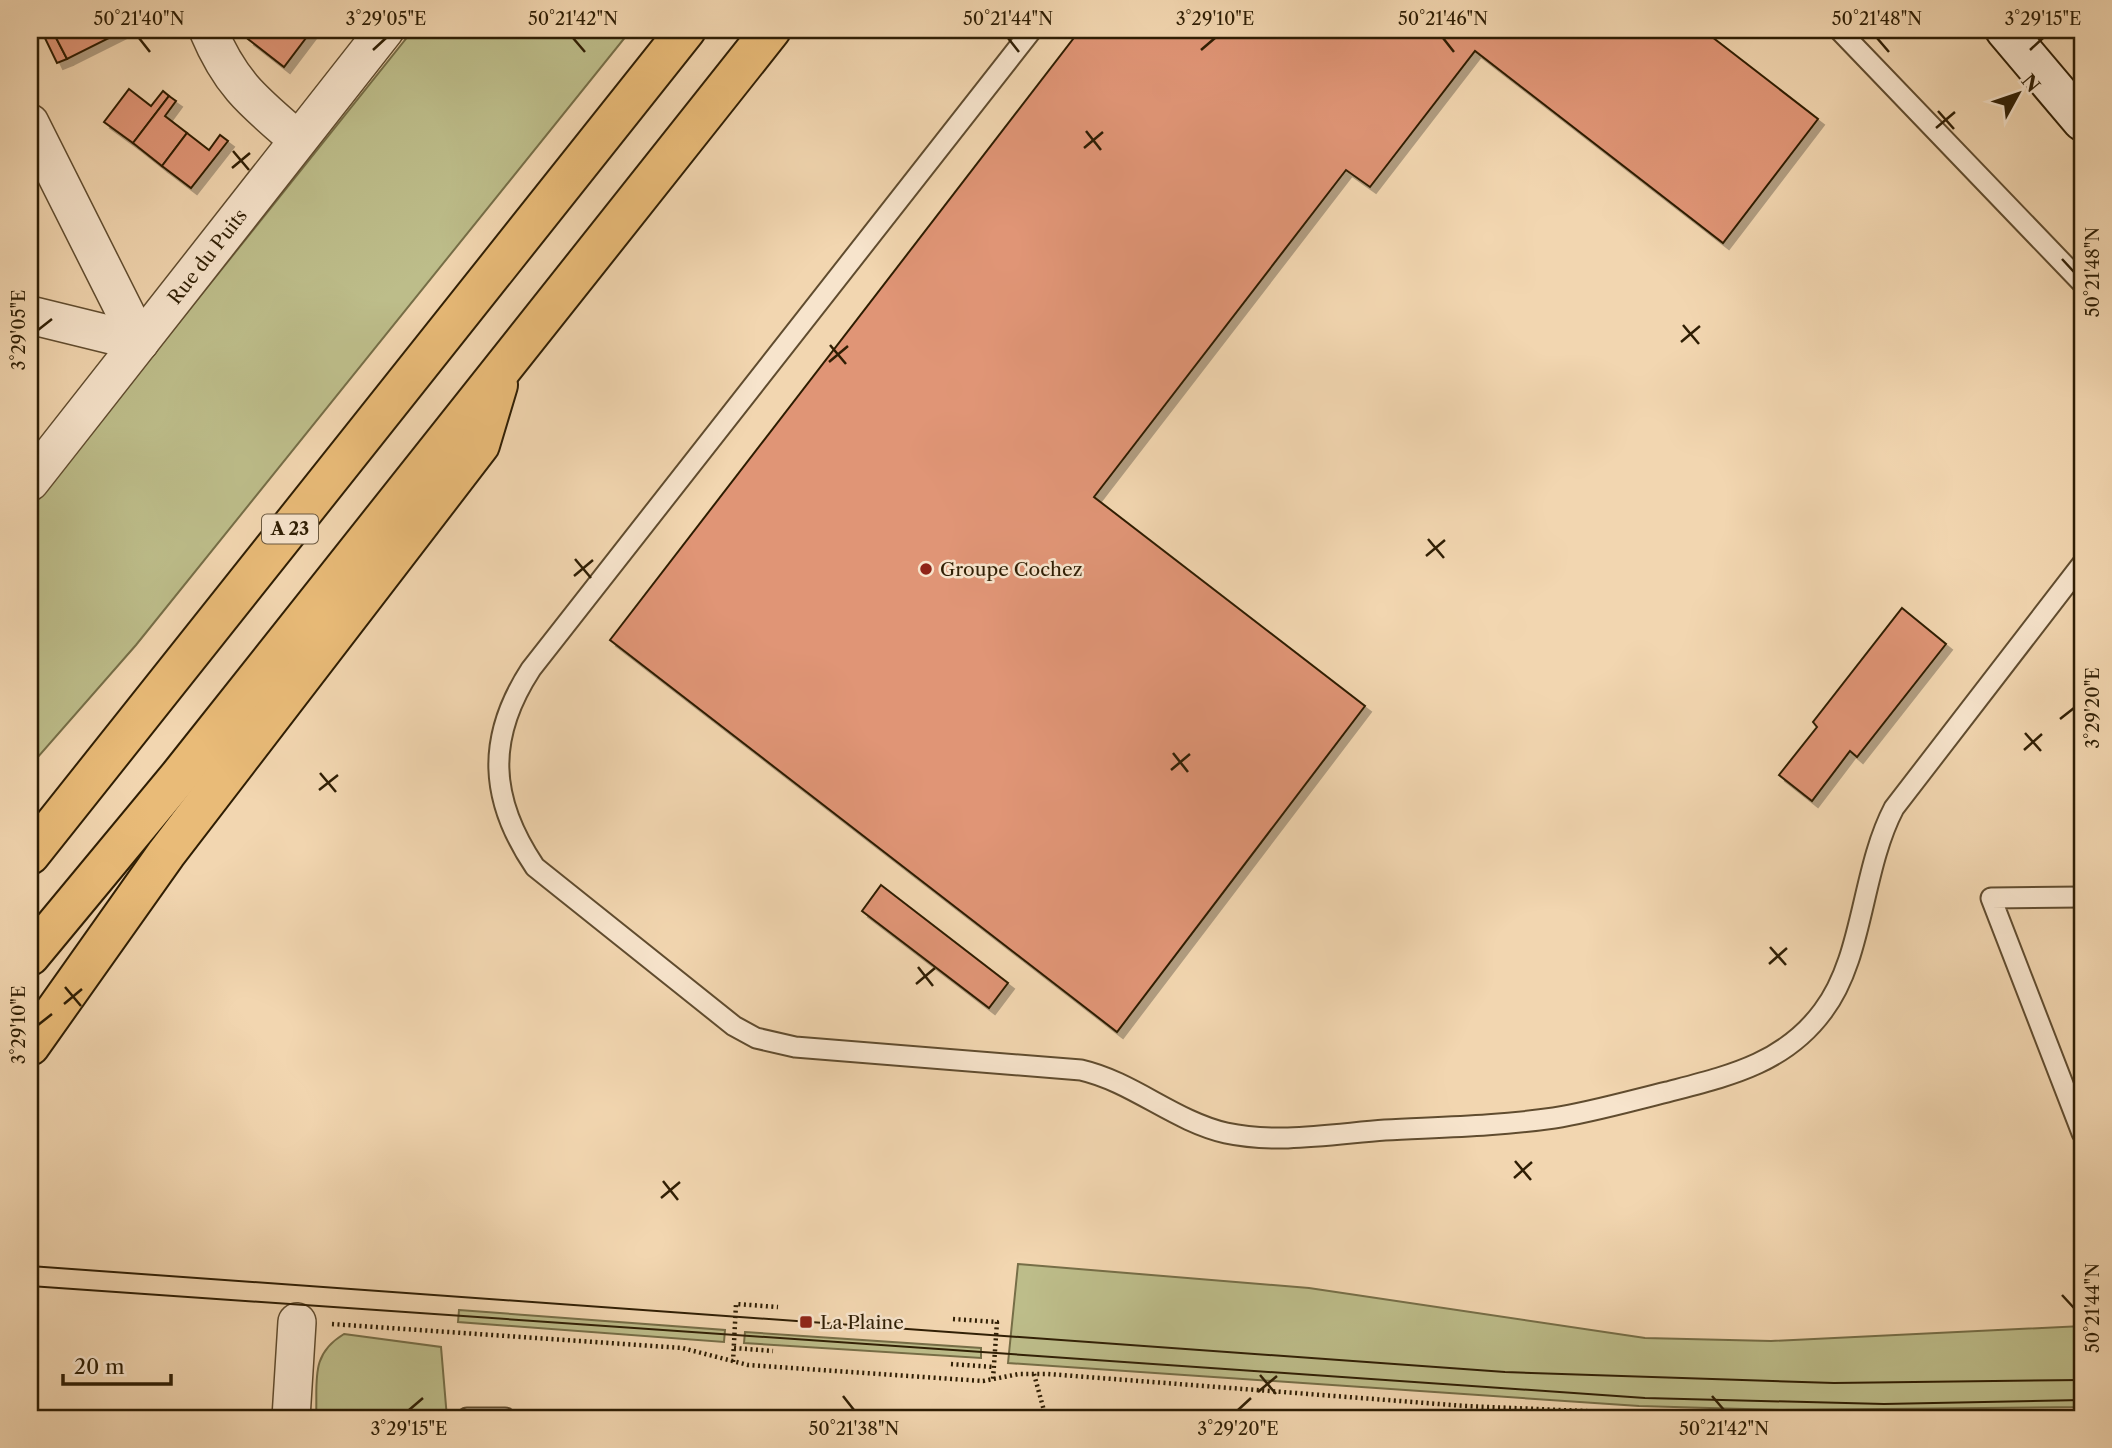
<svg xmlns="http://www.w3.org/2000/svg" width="2112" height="1448" font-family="'Libre Caslon Text',serif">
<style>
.green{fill:#bdbd8a;stroke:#766e47;stroke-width:2}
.building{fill:#e09576;stroke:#2f1e04;stroke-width:2;filter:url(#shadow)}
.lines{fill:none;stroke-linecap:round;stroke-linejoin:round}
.lane-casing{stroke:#604c2f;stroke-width:23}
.street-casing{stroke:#604c2f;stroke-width:40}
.secondary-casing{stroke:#2f1e04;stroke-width:42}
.highway-casing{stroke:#2f1e04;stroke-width:42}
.path{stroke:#2f1e04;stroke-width:4.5;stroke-dasharray:2 3.5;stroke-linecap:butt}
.lane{stroke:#f7e4cc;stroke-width:19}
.street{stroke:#f7e4cc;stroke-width:37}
.secondary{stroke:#f7e4cc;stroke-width:38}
.highway{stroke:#e9bb78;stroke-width:38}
.tram{stroke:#2f1e04;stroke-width:2}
.ticks{fill:none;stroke:#2f1e04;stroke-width:2.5}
.poi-dot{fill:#8f2418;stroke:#f7e4cc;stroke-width:2.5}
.labels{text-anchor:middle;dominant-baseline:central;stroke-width:5;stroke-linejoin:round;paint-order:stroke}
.shield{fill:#f7e4cc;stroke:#6b5940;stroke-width:2}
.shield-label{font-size:18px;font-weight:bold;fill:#2f1e04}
.street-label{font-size:19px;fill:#2f1e04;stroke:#f7e4cc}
.poi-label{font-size:19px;fill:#2f1e04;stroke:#f7e4cc;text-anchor:start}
.neatline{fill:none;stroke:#2f1e04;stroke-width:2.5}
.ticks-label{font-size:18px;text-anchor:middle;fill:#2f1e04}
</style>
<defs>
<filter id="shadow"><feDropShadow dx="6" dy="6" stdDeviation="0" flood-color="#0004"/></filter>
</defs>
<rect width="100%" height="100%" fill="#f2d6b0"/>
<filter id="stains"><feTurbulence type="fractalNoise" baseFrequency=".00286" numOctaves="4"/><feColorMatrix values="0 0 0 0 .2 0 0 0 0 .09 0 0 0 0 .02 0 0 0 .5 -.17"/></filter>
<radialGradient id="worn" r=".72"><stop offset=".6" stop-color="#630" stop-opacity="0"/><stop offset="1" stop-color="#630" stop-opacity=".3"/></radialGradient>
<g class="green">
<path d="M413 30H631L136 645 30 766V509Z"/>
<path d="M1018 1264 1309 1288 1645 1338 1771 1341 2082 1326V1407L1782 1410 1639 1406 1008 1363Z"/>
<path d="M459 1310 725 1330 724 1342 458 1322Z"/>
<path d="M745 1332 981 1348V1358L744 1343Z"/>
<path d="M344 1334 441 1347 447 1418H316C318 1381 309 1355 344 1334Z"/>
</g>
<g class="building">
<path d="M46 30H52L67 59 57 63 42 32Z"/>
<path d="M52 30H122L123 31 67 59Z"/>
<path d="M255 30H312L284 67 248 39Z"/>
<path d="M1080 30H1703L1818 119 1723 243 1475 51 1370 187 1346 170 1094 497 1365 706 1117 1032 610 640Z"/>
<path d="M129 89 151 106 163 91 169 96 133 143 104 122Z"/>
<path d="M169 96 176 101 165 116 187 133 162 166 133 143Z"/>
<path d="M187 133 209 150 220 135 228 141 191 188 162 166Z"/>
<path d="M1902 608 1946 644 1857 757 1850 751 1812 801 1779 775 1817 727 1813 722Z"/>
<path d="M881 885 1008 983 989 1008 862 911Z"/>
</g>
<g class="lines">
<g class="lane-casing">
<g id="lane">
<path d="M1032 30 531 669C486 738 489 799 535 867L734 1026 756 1038 795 1047 1081 1070C1133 1082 1174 1121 1226 1133 1277 1144 1333 1134 1385 1130 1441 1127 1498 1126 1554 1118 1592 1112 1630 1101 1667 1092 1728 1076 1784 1064 1823 1011 1864 957 1861 871 1894 808L2082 564"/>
<path d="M1839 30 2082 283"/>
<path d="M2082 897 1991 898 2082 1133"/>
<path d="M467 1418H505"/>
</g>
</g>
<g class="street-casing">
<g id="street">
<path d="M208 30C231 85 254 102 298 140"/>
<path d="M30 123 140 342"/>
<path d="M30 315 140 342"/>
<path id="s1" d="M30 482 385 30"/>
<path d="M291 1418 297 1322"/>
</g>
</g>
<g class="secondary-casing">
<path id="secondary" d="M2005 30 2082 121"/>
</g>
<g class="highway-casing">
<g id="highway">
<path d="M30 855 686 30"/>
<path d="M30 956 180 775 771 30"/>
<path d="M30 1046 166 854 480 445 498 385"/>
</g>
</g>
<g class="path">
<path d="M953 1319 997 1322 993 1379"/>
<path d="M332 1324 682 1348 748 1365 983 1381 1019 1374H1048L1465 1406 1753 1418"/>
<path d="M734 1348 773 1351"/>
<path d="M733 1362 736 1304 778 1307"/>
<path d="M951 1364 994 1367"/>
<path d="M1034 1374 1046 1418"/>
<path d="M1975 1418 2082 1417"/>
</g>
<use href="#lane" class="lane"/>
<use href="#street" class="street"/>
<use href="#secondary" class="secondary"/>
<use href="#highway" class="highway"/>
<g class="tram">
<path d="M30 1266 1505 1372 1834 1383 2082 1380"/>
<path d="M30 1286 1645 1398 1884 1404 2082 1400"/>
</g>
</g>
<path class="ticks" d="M139 38 150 52M573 38 585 52M1008 38 1019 52M1443 38 1454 52M1877 38 1889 52M373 50 386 38M1201 50 1215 38M2030 50 2043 38M1938 111 1954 129M1936 128 1955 112M1086 131 1101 150M1084 148 1103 132M233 151 249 170M232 168 250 153M2062 259 2074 272M1683 325 1699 344M38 330 52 319M1681 342 1700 326M830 345 846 364M829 362 848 346M1428 539 1444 558M1426 556 1445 540M575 559 591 578M574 576 593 560M2060 719 2074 708M2025 733 2041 751M2024 750 2042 734M1173 753 1188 772M1171 770 1190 754M320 773 336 792M319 790 338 775M1770 947 1786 965M1769 964 1787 948M918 967 933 986M916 984 935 968M65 987 81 1006M64 1004 82 989M38 1025 52 1014M1515 1161 1531 1180M1514 1178 1532 1162M663 1181 678 1200M661 1198 680 1182M2062 1295 2074 1308M1260 1375 1276 1394M1258 1392 1277 1376M843 1396 854 1410M1712 1396 1724 1410M409 1410 423 1398M1238 1410 1251 1398"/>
<g class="poi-dot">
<circle cx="926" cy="569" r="7"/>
<rect x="799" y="1315" width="14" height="14" rx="3.5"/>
</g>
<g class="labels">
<rect class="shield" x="262" y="514.5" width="56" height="29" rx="5"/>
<g class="shield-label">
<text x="290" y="529">A 23</text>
</g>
<g class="street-label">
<text stroke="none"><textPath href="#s1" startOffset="287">Rue du Puits</textPath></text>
</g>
<g class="poi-label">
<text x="940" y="569">Groupe Cochez</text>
<text x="820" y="1322">La Plaine</text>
</g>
</g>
<rect width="2112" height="1448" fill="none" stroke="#f2d6b0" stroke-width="77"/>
<g transform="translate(2018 94) rotate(50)" stroke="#f7e4cc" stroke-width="5" paint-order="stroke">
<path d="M0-5L12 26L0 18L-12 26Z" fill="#2f1e04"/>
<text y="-10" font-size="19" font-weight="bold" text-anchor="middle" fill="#2f1e04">N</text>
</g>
<path d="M63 1374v10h108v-10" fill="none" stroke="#2f1e04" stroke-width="3.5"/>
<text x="74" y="1374" font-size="21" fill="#2f1e04" stroke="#f7e4cc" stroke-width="5" paint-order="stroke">20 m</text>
<rect x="38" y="38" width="2036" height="1372" class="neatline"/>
<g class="ticks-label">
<text x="139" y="25">50°21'40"N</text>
<text x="386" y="25">3°29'05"E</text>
<text x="573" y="25">50°21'42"N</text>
<text x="1008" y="25">50°21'44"N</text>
<text x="1215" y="25">3°29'10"E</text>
<text x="1443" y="25">50°21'46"N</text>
<text x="1877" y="25">50°21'48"N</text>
<text x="2043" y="25">3°29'15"E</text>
<text transform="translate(2093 272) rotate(-90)" y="6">50°21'48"N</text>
<text transform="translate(19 330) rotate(-90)" y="6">3°29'05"E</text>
<text transform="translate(2093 708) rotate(-90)" y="6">3°29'20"E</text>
<text transform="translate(19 1025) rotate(-90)" y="6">3°29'10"E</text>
<text transform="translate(2093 1308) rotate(-90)" y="6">50°21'44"N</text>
<text x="409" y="1435">3°29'15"E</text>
<text x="854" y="1435">50°21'38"N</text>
<text x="1238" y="1435">3°29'20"E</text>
<text x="1724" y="1435">50°21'42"N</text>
</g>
<rect width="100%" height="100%" filter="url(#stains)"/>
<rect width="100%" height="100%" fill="url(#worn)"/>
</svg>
